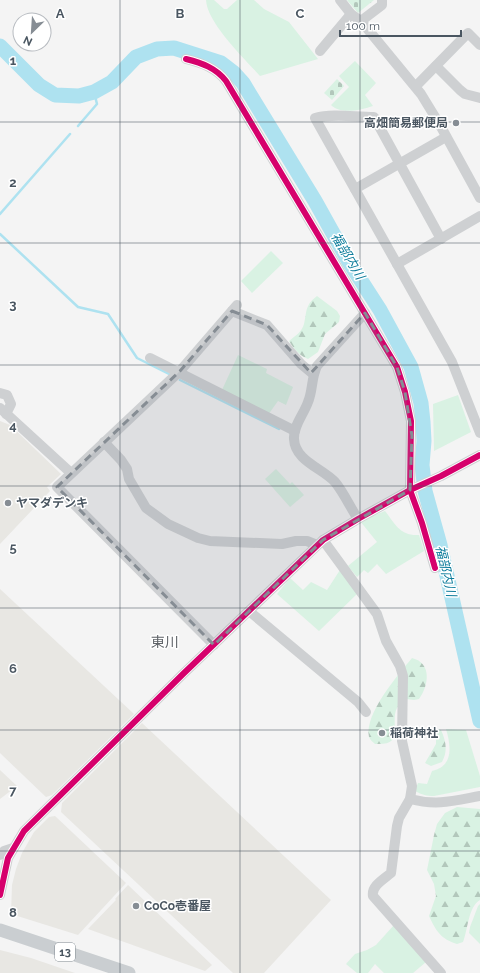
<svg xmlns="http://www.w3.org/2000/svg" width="480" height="973" font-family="Raleway,'Noto Sans JP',sans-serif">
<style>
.commercial{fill:#e8e7e3}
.grass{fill:#d9f2e3}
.forest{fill:url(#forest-firs)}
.cemetery{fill:url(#cemetery-stones)}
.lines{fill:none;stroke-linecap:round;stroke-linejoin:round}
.stream{stroke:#aee2f0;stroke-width:2.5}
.river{stroke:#aee2f0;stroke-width:15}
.minor{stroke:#ced0d2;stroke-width:10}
.major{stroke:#caced1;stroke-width:13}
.cycleway-casing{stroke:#fff;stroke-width:8}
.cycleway{stroke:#d6006c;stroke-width:6}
.marked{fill:#868d94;fill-opacity:0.2;stroke:#868d94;stroke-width:3;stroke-dasharray:8 5;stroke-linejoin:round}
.grid{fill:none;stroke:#4a5661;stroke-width:1;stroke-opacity:0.55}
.poi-dot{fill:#868d94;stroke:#fff;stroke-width:1.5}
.labels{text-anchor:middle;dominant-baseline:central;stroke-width:3;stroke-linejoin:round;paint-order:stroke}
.shield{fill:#fff;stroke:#808990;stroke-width:1}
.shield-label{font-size:11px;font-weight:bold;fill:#4a5661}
.poi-label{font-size:12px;font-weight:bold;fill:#4a5661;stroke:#fff;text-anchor:start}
.water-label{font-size:13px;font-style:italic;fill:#0c7c9b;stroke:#fff}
.quarter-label{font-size:14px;fill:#5f6368;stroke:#fff}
.grid-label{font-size:13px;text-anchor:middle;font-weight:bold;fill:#4a5661;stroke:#fff;stroke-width:3;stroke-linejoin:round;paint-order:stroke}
</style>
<defs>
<pattern id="forest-firs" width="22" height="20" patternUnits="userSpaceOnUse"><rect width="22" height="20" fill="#d9f2e3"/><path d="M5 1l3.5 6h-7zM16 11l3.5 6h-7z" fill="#b2c7bb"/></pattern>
<pattern id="cemetery-stones" width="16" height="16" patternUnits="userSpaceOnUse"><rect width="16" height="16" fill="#d9f2e3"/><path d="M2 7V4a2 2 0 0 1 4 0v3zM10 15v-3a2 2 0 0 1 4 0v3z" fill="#b2c7bb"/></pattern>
</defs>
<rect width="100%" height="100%" fill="#f4f4f4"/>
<g class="commercial">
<path d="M0 421 10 425 61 474 47 487 50 491 0 544Z"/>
<path d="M0 589 134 714 52 795 46 797 0 753Z"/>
<path d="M142 723 331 900 264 973H233L61 812 62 803Z"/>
<path d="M0 770 17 786 0 799Z"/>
<path d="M55 816 126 883 78 935 11 914 12 885 16 869 22 853 34 832 49 817Z"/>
<path d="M128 885 212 965 205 971 88 929 116 900 115 899Z"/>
<path d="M0 950 31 958 75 973H0Z"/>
</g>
<g class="grass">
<path d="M206 0H214L224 9H227L237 0H254L264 9 289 22 318 59 260 76C245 59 207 23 206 0Z"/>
<path d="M355 61 376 83 365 95 373 106C361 110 341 115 331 105L349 87 339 76Z"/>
<path d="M271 251 283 263 252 293 241 281Z"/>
<path d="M238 355 267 369 266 373 293 387 286 405 278 401 268 415 222 390Z"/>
<path d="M458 395 471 432 434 451 433 404Z"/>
<path d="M276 469 290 484 292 482 304 495 290 507 265 479Z"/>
<path d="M385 511C395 524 400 536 419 535L424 551 386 574 377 564 368 573 364 570 357 577 348 566 377 542 360 521Z"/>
<path d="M340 570 358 593 319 631 277 594 290 578 303 590 311 582 327 590Z"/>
<path d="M446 729 466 730 480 776V787L434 796C427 796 422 795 415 791L418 783 427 784 432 771C454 766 451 746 446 729Z"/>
<path d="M480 904V944L469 933 470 927 478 906Z"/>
<path d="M394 925 426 962 413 973H384L375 964 368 973H357L346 964 355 954 367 950 376 945Z"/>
</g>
<g class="forest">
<path d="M317 296 337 311 340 316 339 322 325 334 318 352 308 359C299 355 294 349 289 341 295 336 302 332 304 324 307 311 305 305 317 296Z"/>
<path d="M412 658C432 663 429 685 419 699L414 700 406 699C404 702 399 705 397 708 389 723 407 746 375 744 373 742 370 740 369 737 364 714 398 675 412 658Z"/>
<path d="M439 729 441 730C446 741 448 751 442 762L431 766 425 763 436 744V732Z"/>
<path d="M457 807 480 809V900C468 907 468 930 463 942L457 944C441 939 436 931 429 916L436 896 434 884 427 870 434 835 437 824 445 813Z"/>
</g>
<g class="cemetery">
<path d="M347 0H374L358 13Z"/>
<path d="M337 79 344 86 332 100 324 93Z"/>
</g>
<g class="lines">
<g class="stream">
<path d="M78 126 97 104 94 92"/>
<path d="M0 214 70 134"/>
<path d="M0 234 78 307 108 314 137 358 169 374"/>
<path d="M180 380 279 429"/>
</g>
<path class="river" d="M0 46 39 85 55 95 79 96 94 92 112 82 136 57 157 49 174 48 221 63 234 73 243 83 315 201 349 262 380 310 411 367 421 403 423 422 424 441 422 465 425 491 440 545 480 721"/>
<g class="minor">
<path d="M340 0 351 14 361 21 421 94 440 125 480 198"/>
<path d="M361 21 382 5V0"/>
<path d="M320 51 351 14"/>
<path d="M186 59C202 63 216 68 226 81L397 367 405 392 411 421 410 490 422 523 435 568"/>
<path d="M436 66 460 90 465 94 480 98"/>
<path d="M416 86 468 33 480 45"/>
<path d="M355 189 446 137"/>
<path d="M441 239 374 117C354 117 333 113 315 118L452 362 480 433"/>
<path d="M397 264 480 216"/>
<path d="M232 311 267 325 301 364 313 374"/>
<path d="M150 358 295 431"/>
<path d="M0 393 7 395 11 404 6 414"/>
<path d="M0 408 71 473"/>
<path d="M104 442 121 460 127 469 129 479 146 508 168 524 198 538 210 541 282 544 296 541H307L317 545"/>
<path d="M358 519C350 507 344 493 335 482 322 468 295 461 294 439 293 426 304 414 308 402 313 390 311 379 317 366L365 313"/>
<path d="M323 540 377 614 386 641 400 666 403 676 402 741 412 786 410 799 399 818 397 826 391 873C384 879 371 886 373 896L441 973"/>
<path d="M249 611 358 702 366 712"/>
<path d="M214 645 57 487 180 371 237 305"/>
<path d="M410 799C437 806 453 801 480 796"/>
<path d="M0 855 4 851 13 848"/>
<path d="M0 895 8 858 24 831 183 674 323 540 358 519 410 490 441 476 480 455"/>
</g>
<path class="major" d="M0 930 129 973"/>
<g class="cycleway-casing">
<g id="cycleway">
<path d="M186 59C202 63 216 68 226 81L397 367 405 392 411 421 410 490 422 523 435 568"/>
<path d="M0 895 8 858 24 831 183 674 323 540 358 519 410 490 441 476 480 455"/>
</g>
</g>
<use href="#cycleway" class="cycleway"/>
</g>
<path class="marked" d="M232 311 267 325 311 373 365 313 397 367 405 392 412 436 410 490 323 540 214 645 57 487 180 371Z"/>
<path class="grid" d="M120 0V973M240 0V973M360 0V973M0 122H480M0 243H480M0 365H480M0 486H480M0 608H480M0 730H480M0 851H480"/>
<g class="poi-dot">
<circle cx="456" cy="123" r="4"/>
<circle cx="8" cy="503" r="4"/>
<circle cx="382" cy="733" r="4"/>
<circle cx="136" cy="906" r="4"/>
</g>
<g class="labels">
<rect class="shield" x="55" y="943" width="20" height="18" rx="3"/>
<g class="shield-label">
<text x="65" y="952">13</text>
</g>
<g class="poi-label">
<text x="448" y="123" text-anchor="end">高畑簡易郵便局</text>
<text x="16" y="503">ヤマダデンキ</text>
<text x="390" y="733">稲荷神社</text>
<text x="144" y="906">CoCo壱番屋</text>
</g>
<g class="water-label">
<text transform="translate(348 256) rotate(59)">福部内川</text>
<text transform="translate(446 571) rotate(77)">福部内川</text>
</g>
<g class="quarter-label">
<text x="165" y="642">東川</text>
</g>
</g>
<g class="grid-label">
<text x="60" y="18">A</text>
<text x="180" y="18">B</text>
<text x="300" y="18">C</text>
<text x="13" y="65">1</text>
<text x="13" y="187">2</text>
<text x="13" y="309">3</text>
<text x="13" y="430">4</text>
<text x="13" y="552">5</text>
<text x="13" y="673">6</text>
<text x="13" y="795">7</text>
<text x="13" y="917">8</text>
</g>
<g transform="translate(32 32) rotate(205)"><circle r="19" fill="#ffffff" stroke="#b7bbc0"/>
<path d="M0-3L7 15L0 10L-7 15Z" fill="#868d94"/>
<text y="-6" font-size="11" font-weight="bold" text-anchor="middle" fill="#4a5661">N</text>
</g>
<path d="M340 30v6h121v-6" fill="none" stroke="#4a5661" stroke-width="2"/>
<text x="346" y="30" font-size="12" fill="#4a5661" stroke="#ffffff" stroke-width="3" paint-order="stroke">100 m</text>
</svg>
